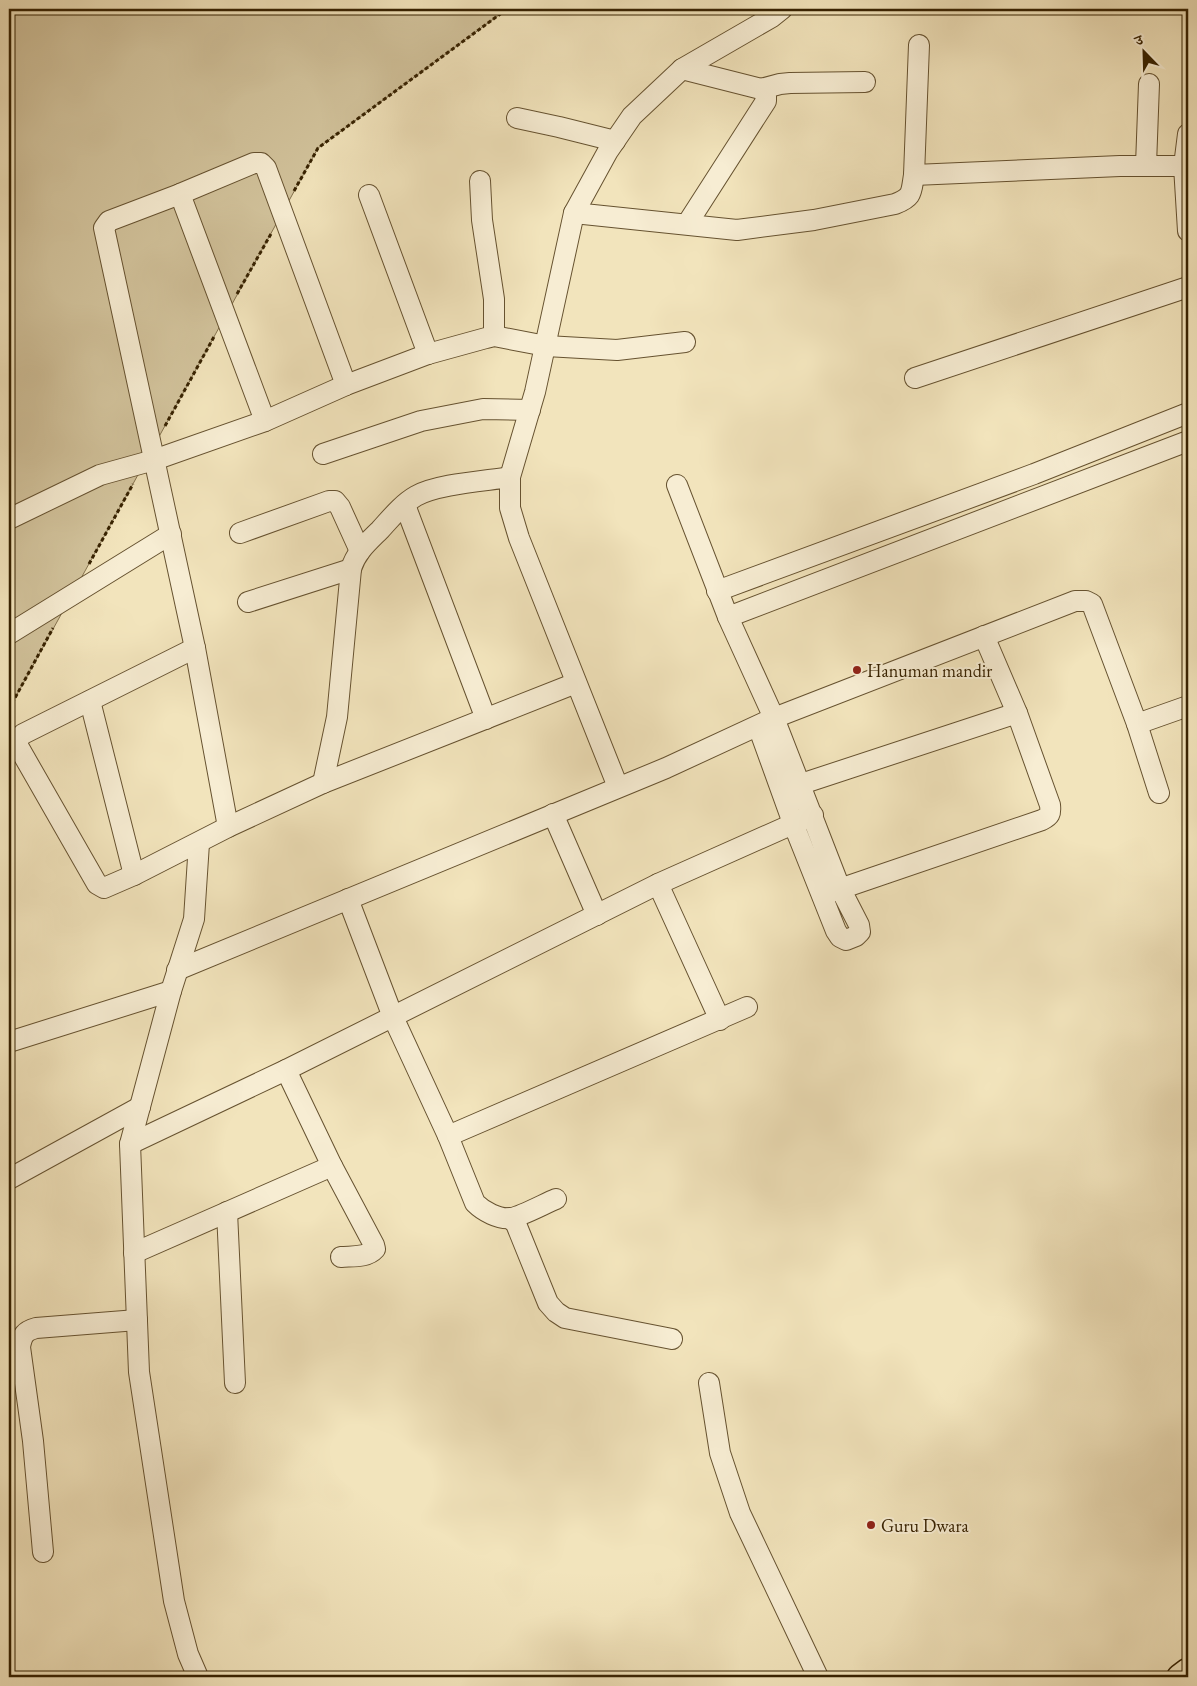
<svg xmlns="http://www.w3.org/2000/svg" width="1197" height="1686" font-family="'EB Garamond','Noto Serif Devanagari',serif">
<style>
.green{fill:#d2c39c;stroke:#84724e}
.lines{fill:none;stroke-linecap:round;stroke-linejoin:round}
.minor-casing{stroke:#665230;stroke-width:22}
.major-casing{stroke:#372201;stroke-width:28}
.path{stroke:#372201;stroke-width:3;stroke-dasharray:4 2.5;stroke-linecap:butt}
.minor{stroke:#f7edd3;stroke-width:20}
.major{stroke:#f2e4bc;stroke-width:25}
.poi-dot{fill:#8f2418;stroke:#f7edd3;stroke-width:2}
.labels{text-anchor:middle;dominant-baseline:central;stroke-width:4;stroke-linejoin:round;paint-order:stroke}
.poi-label{font-size:18px;fill:#372201;stroke:#f7edd3;text-anchor:start}
</style>
<rect width="100%" height="100%" fill="#f2e4bc"/>
<filter id="stains"><feTurbulence type="fractalNoise" baseFrequency=".004" numOctaves="4"/><feColorMatrix values="0 0 0 0 .2 0 0 0 0 .09 0 0 0 0 .02 0 0 0 .5 -.17"/></filter>
<radialGradient id="worn" r=".72"><stop offset=".6" stop-color="#630" stop-opacity="0"/><stop offset="1" stop-color="#630" stop-opacity=".3"/></radialGradient>
<path class="green" d="M9 9H507L318 148 9 709Z"/>
<g class="lines">
<g class="minor-casing">
<g id="minor">
<path d="M682 69 761 89 766 96V101L687 224"/>
<path d="M761 89 780 84 790 83 865 82"/>
<path d="M517 118 559 127 615 141"/>
<path d="M1188 134 1184 166 1188 231"/>
<path d="M1146 165 1149 84"/>
<path d="M914 175 1120 166H1184"/>
<path d="M480 181 482 220 494 299V336"/>
<path d="M180 194 265 421"/>
<path d="M369 195 428 354"/>
<path d="M574 213 737 230 814 220 895 204C913 197 911 193 914 175L919 45"/>
<path d="M915 378 1188 287"/>
<path d="M323 454 421 421 483 409 530 410"/>
<path d="M677 485 728 617 774 718 840 888 859 925 860 932 856 936 846 940 840 937 836 931 793 823 758 726"/>
<path d="M405 505 486 719"/>
<path d="M9 519 100 475 154 460 265 421 346 385 428 354 486 338 494 336 546 346 617 350 685 342"/>
<path d="M240 533 329 501H335L340 507 360 551"/>
<path d="M717 591 1034 474 1188 413"/>
<path d="M248 602 351 569"/>
<path d="M728 617 1188 441"/>
<path d="M9 634 171 534"/>
<path d="M195 648 23 734 18 739V746L97 884 104 888 134 875 228 827 323 783 576 683"/>
<path d="M90 701 134 875"/>
<path d="M1137 724 1188 706"/>
<path d="M323 783 337 717 351 569C356 552 368 542 380 530 391 518 402 504 416 496 437 484 485 481 510 477"/>
<path d="M618 787 519 538 510 508V477L535 392 574 213 608 151 632 116 682 69 772 17 782 9"/>
<path d="M789 788 1017 713"/>
<path d="M553 814 597 915"/>
<path d="M228 827 195 648 104 228 109 221 180 194 254 163H261L266 168 346 385"/>
<path d="M658 884 720 1020"/>
<path d="M828 893 1042 820C1050 816 1051 814 1050 805L1017 713 984 636"/>
<path d="M348 899 393 1017 448 1136 475 1203C483 1211 499 1220 511 1218 520 1217 546 1203 556 1199"/>
<path d="M177 970 666 768 774 718 1075 601H1086L1092 604 1137 724 1159 793"/>
<path d="M9 1042 171 991"/>
<path d="M286 1070 332 1166 374 1245 375 1249C367 1258 352 1256 341 1257"/>
<path d="M448 1136 747 1007"/>
<path d="M130 1144 286 1070 658 884 813 815"/>
<path d="M9 1179 140 1107"/>
<path d="M227 1212 235 1383"/>
<path d="M510 1218 516 1224 548 1303 556 1312 565 1318 672 1339"/>
<path d="M134 1253 332 1166"/>
<path d="M709 1383 720 1453 740 1513 818 1677"/>
<path d="M43 1552 33 1441 20 1347C22 1335 25 1331 36 1328L137 1320"/>
<path d="M198 1677 188 1654 174 1601 139 1372 130 1144 171 991 194 919 199 843"/>
</g>
</g>
<g class="major-casing">
<path id="major" d="M1180 1677 1188 1671"/>
</g>
<g class="path">
<path d="M294 191 318 148 507 9"/>
<path d="M237 294 272 232"/>
<path d="M165 426 215 335"/>
<path d="M89 564 133 484"/>
<path d="M9 709 53 628"/>
</g>
<use href="#minor" class="minor"/>
<use href="#major" class="major"/>
</g>
<g class="poi-dot">
<circle cx="857" cy="670" r="5"/>
<circle cx="871" cy="1525" r="5"/>
</g>
<g class="labels">
<g class="poi-label">
<text x="867" y="670">Hanuman mandir</text>
<text x="881" y="1525">Guru Dwara</text>
</g>
</g>
<rect width="1197" height="1686" fill="none" stroke="#f2e4bc" stroke-width="30"/>
<rect x="10" y="10" width="1177" height="1666" fill="none" stroke="#372201" stroke-width="2.5"/>
<rect x="15" y="15" width="1167" height="1656" fill="none" stroke="#372201"/>
<g transform="translate(1144 52) rotate(337)" stroke="#f7edd3" stroke-width="4" paint-order="stroke">
<path d="M0-4L9 19L0 12L-9 19Z" fill="#372201"/>
<text y="-8" font-size="14" font-weight="bold" text-anchor="middle" fill="#372201">उ</text>
</g>
<rect width="100%" height="100%" filter="url(#stains)"/>
<rect width="100%" height="100%" fill="url(#worn)"/>
</svg>
